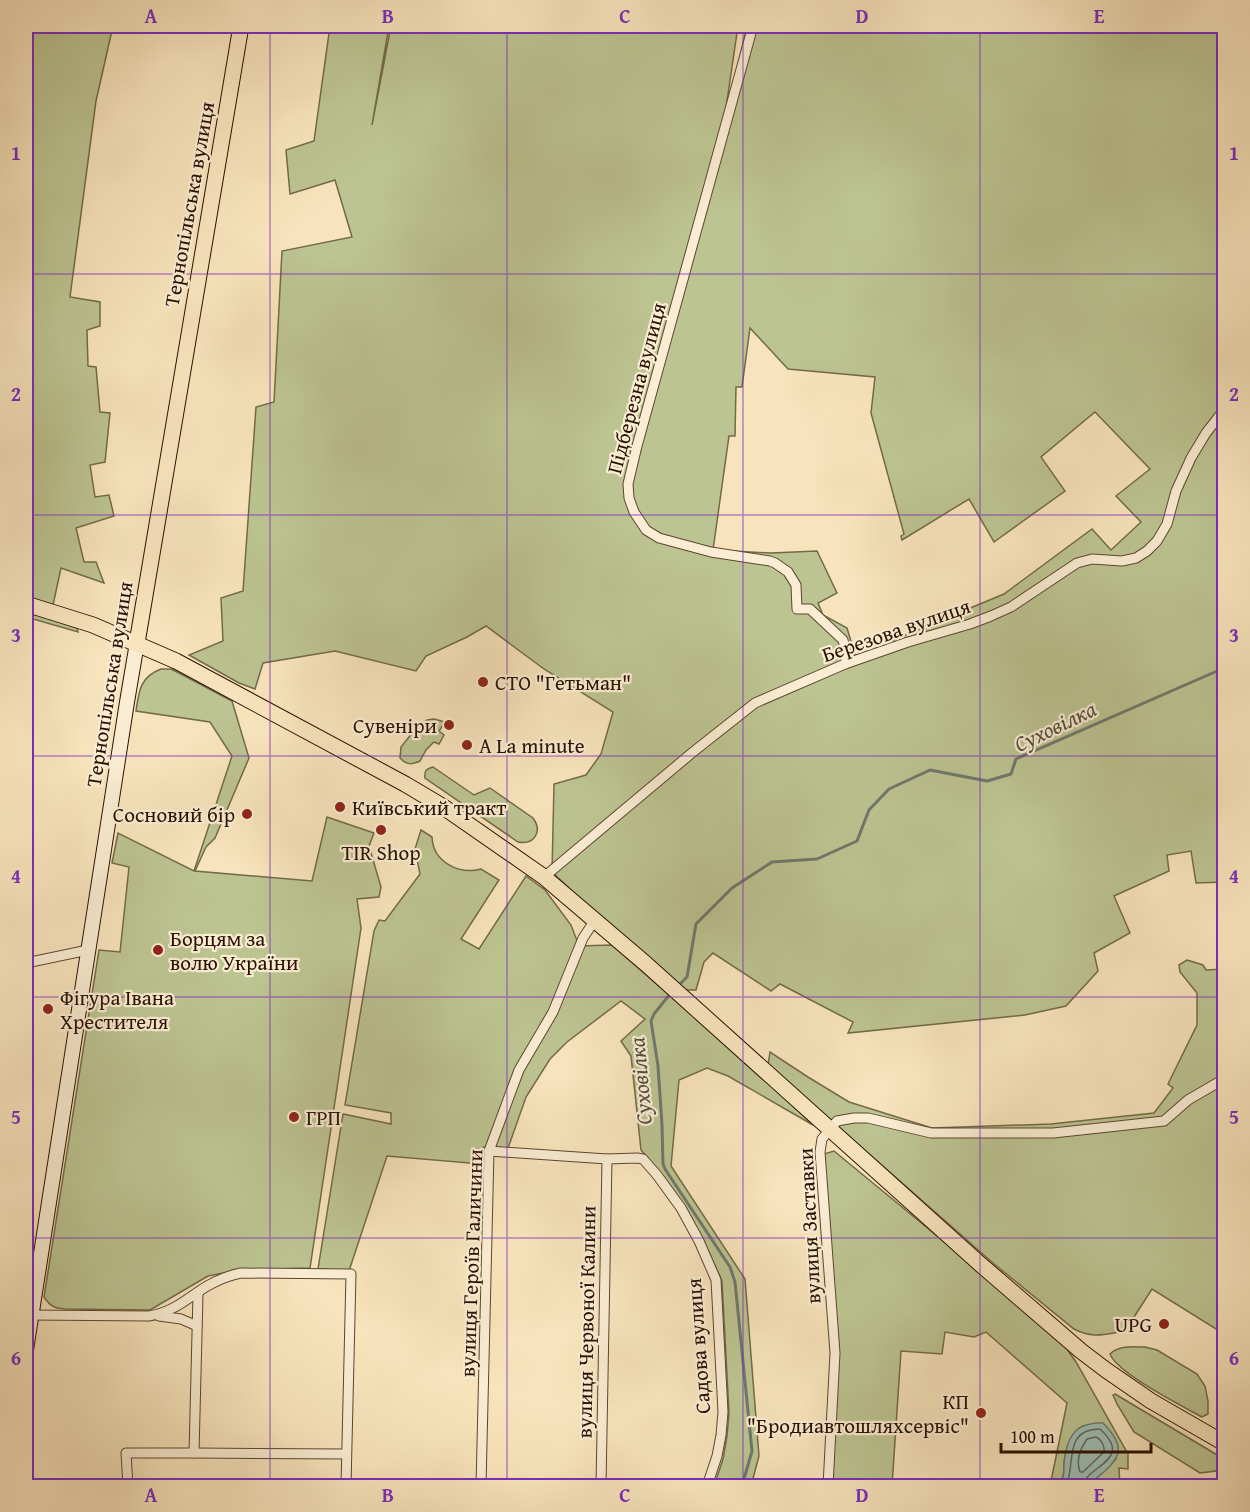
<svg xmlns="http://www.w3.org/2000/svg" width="1250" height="1512" font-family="'Gentium Book Plus',serif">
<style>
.green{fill:#bcc491;stroke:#736a49;stroke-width:1.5;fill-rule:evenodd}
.water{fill:#9dbeb4;stroke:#6f786c;stroke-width:1.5}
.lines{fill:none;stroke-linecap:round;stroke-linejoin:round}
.shore{stroke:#64675a;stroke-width:1.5}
.stream{stroke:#6f786c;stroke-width:3}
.minor-casing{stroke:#5e4530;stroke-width:11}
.secondary-casing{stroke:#2a1001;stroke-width:16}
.primary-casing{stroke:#2a1001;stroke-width:17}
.trunk-casing{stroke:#2a1001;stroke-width:17}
.minor{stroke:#faedd3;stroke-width:9}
.secondary{stroke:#faedd3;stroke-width:14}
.primary{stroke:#f8e4bc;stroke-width:15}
.trunk{stroke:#f8e4bc;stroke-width:15}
.grid{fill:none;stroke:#7b2cbf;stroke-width:1.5;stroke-opacity:0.55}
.poi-dot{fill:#8f2418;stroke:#faedd3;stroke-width:2}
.labels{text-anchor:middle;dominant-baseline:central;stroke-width:4.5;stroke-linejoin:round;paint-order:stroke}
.street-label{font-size:21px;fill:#2a1001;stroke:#faedd3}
.poi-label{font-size:21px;fill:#2a1001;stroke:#faedd3;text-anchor:start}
.water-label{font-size:22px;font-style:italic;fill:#524d40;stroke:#faedd3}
.neatline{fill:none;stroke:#7b2cbf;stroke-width:2}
.grid-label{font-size:20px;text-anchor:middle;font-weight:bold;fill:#7b2cbf}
</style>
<rect width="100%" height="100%" fill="#f8e4bc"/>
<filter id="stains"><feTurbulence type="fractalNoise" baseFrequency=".00333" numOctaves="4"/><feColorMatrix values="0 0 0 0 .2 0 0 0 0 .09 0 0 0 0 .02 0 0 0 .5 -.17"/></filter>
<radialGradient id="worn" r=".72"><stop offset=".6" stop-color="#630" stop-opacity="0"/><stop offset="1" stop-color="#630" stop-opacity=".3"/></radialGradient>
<g class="green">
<path d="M26 26H113L96 101 70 297 100 302V326L87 330 88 366 96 367 100 412 110 413 105 462 90 465 95 497 109 495 114 516 76 528 84 562H96L104 583 61 568 53 605 26 599Z"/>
<path d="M330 26H389L372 125 391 26H738L722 135 747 26H1224V882L1196 883 1191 851 1167 855 1169 871 1114 896 1130 933 1094 953 1098 971 1066 1006 1025 1015 848 1033 853 1022 780 984 771 991 713 953 704 962 696 990H686L587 905 552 872 554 784 586 775 601 754 613 712 544 669 486 626 467 637 426 656 416 671 335 651 263 663 255 689 239 683 189 655 223 641 221 598 243 591 256 407 274 402 282 251 352 237 335 180 290 194 286 150 314 141ZM750 328 788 369 875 377 871 413 904 534 901 536 902 540 969 499 994 542 1065 491 1041 457 1095 412 1150 469 1116 496 1141 522 1111 550 1092 529 1004 594 893 640 894 644 856 658 847 628 823 615 818 603 837 593 817 551 771 553 713 550 729 436H735L736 387H742Z"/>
<path d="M26 609 77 628 78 632 26 617Z"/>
<path d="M161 669H171L179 673 232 701 249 758 215 838 206 847 195 871 312 881 327 817 374 833 369 846 381 887 379 897 357 899 361 928 310 1268 239 1270 208 1276 150 1310 65 1309C54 1308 51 1307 44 1297L99 950 120 952 129 867 112 863 118 833 194 871 232 756 210 722 136 711C139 691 140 677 161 669Z"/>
<path d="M434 719 445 722 439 731 444 735 439 744 434 742 426 750 420 761C412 765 406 765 400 758L401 747 416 728 427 720Z"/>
<path d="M433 767 474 795 490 788 533 818C543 832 534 845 518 842L425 778C424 771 426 769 433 767Z"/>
<path d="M421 830 432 837C433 862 459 875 481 869L499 880 461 939 479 949 526 876 545 890 571 925 579 946 612 945 756 1071 813 1125 728 1076 707 1068 679 1080 671 1166 745 1279 759 1456 751 1486H714L723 1459 727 1436 729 1413 722 1281 703 1239 669 1184 641 1150 631 1056 621 1041 645 1019 621 1001 567 1042 550 1059 526 1097 507 1151 483 1147 481 1164 387 1156 349 1271 318 1269 343 1114 391 1124V1113L345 1105 374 931 379 920 385 921 420 874 415 849Z"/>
<path d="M1187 960 1203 965 1206 970 1224 969V1334L1152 1289 1125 1331C1105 1334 1093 1339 1074 1329L993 1263 768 1065 770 1052 808 1077 849 1102 932 1128 1051 1124 1154 1113 1173 1088 1168 1084 1197 1025V993L1180 972 1179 965Z"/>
<path d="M834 1151 987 1277 1062 1342 1076 1362 1128 1454V1469L1119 1468 1120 1486H1123H1086L1116 1459 1083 1426C1071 1433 1065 1450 1064 1464 1064 1473 1064 1479 1058 1486H1050L1067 1403 986 1332 974 1337 945 1332 942 1354 901 1351 892 1486H828L834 1353 824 1154Z"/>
<path d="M1145 1347 1157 1350 1197 1374 1205 1386 1208 1401V1414L1202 1417C1182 1406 1117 1373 1110 1354 1119 1345 1133 1347 1145 1347Z"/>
<path d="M1115 1394 1224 1459V1470L1200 1473 1134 1432 1117 1404 1113 1395Z"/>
</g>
<path class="water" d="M1096 1423H1103C1121 1442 1125 1453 1105 1471 1099 1476 1092 1482 1086 1486H1058C1064 1479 1064 1473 1064 1464 1065 1452 1068 1437 1078 1429 1082 1425 1090 1424 1096 1423Z"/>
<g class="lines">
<g class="shore">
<path d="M1096 1437C1101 1439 1105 1446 1104 1452L1083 1472H1080C1076 1461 1080 1449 1087 1439Z"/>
<path d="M1066 1486C1076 1464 1063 1429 1100 1429 1135 1461 1086 1465 1083 1486"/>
</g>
<g class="stream">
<path d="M677 987 687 977 696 924 732 888 772 862 817 859 857 841 869 810 889 789 930 770 987 781 1011 774 1016 759 1224 668"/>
<path d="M670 994 654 1014 651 1021 658 1066 662 1125 663 1164 665 1169 730 1267 735 1282 752 1451 742 1486"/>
</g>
<g class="minor-casing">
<g id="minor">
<path d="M753 26 637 446 628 484 629 498 634 512 646 530 659 538 711 552 770 561 775 563 788 572 796 585 797 609H810L843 640 847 657 845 664"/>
<path d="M544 877 693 752 755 703 845 664 908 642 970 624 991 616 1011 607 1077 563 1092 559 1122 561 1136 558 1147 551 1157 541 1167 524 1176 491 1191 458 1206 433 1224 410"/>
<path d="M26 963 88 950"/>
<path d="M489 1151 607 1159 637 1158 643 1159 657 1175 681 1208 699 1241 716 1280 723 1412 721 1435 717 1456 707 1486"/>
<path d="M31 1315 149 1316C175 1312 188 1297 209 1285 220 1279 230 1275 241 1273L351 1274 346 1486"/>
<path d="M159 1316 181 1319 197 1326"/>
<path d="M194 1453 346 1454"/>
<path d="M128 1486 126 1453H194L198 1294"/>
<path d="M481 1486 489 1151 519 1070 553 1012 583 938 595 920"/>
<path d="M601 1486 607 1159"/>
<path d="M828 1486 835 1353 820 1152 822 1139 837 1121 854 1118H868L931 1133H1053L1164 1121 1188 1100 1224 1079"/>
</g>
</g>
<g class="secondary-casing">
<path id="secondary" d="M26 1350 127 702 137 643"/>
</g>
<g class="primary-casing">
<path id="primary" d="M137 643 241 26"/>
</g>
<g class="trunk-casing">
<path id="trunk" d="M26 604 93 625 176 661 405 784 442 806 544 877 646 964 980 1264 1081 1351 1106 1370 1151 1401 1224 1443"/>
</g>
<use href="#minor" class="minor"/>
<use href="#secondary" class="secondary"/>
<use href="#primary" class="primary"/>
<use href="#trunk" class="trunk"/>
</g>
<path class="grid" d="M270 26V1486M507 26V1486M743 26V1486M980 26V1486M26 274H1224M26 515H1224M26 756H1224M26 997H1224M26 1238H1224"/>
<g class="poi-dot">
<circle cx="483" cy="682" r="6"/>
<circle cx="449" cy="725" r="6"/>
<circle cx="467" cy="745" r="6"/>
<circle cx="340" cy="807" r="6"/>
<circle cx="247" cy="814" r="6"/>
<circle cx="381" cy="830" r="6"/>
<circle cx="158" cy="950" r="6"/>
<circle cx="48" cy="1009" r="6"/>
<circle cx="294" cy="1117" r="6"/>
<circle cx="1164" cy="1324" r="6"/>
<circle cx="981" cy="1413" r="6"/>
</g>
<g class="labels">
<g class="street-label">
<text transform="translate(189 204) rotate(-80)">Тернопільська вулиця</text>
<text transform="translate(636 388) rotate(-75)">Підберезна вулиця</text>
<text transform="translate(896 630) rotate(-19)">Березова вулиця</text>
<text transform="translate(109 684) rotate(-81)">Тернопільська вулиця</text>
<text transform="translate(809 1226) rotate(-93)">вулиця Заставки</text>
<text transform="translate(471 1263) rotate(-88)">вулиця Героїв Галичини</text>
<text transform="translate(586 1322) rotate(-89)">вулиця Червоної Калини</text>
<text transform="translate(698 1346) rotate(-94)">Садова вулиця</text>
</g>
<g class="poi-label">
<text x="495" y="682">СТО "Гетьман"</text>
<text x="437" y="725" text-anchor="end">Сувеніри</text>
<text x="479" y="745">A La minute</text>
<text x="352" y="807">Київський тракт</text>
<text x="235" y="814" text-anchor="end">Сосновий бір</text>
<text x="381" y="852" text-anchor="middle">TIR Shop</text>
<text x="170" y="938">Борцям за<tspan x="170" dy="24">волю України</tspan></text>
<text x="60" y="997">Фігура Івана<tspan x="60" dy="24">Хрестителя</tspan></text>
<text x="306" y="1117">ГРП</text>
<text x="1152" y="1324" text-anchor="end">UPG</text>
<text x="969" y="1401" text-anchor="end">КП<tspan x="969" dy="24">"Бродиавтошляхсервіс"</tspan></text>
</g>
<g class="water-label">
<text transform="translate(1055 726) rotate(-26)">Суховілка</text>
<text transform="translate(640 1081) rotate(-95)">Суховілка</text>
</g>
</g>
<rect width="1250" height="1512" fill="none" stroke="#f8e4bc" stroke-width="66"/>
<path d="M1001 1443v9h150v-9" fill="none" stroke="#2a1001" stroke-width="3"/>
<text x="1010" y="1443" font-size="18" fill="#2a1001" stroke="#faedd3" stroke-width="4.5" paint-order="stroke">100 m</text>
<rect x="33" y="33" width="1184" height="1446" class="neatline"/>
<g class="grid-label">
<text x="151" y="23">A</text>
<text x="388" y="23">B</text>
<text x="625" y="23">C</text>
<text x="862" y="23">D</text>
<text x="1099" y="23">E</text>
<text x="16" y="160">1</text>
<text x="1234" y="160">1</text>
<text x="16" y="401">2</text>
<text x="1234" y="401">2</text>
<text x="16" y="642">3</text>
<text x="1234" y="642">3</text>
<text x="16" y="883">4</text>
<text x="1234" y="883">4</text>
<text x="16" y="1124">5</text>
<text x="1234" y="1124">5</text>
<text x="16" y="1365">6</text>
<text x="1234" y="1365">6</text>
<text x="151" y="1502">A</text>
<text x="388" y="1502">B</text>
<text x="625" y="1502">C</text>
<text x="862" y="1502">D</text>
<text x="1099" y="1502">E</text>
</g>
<rect width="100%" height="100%" filter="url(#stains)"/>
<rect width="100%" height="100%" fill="url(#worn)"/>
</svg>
